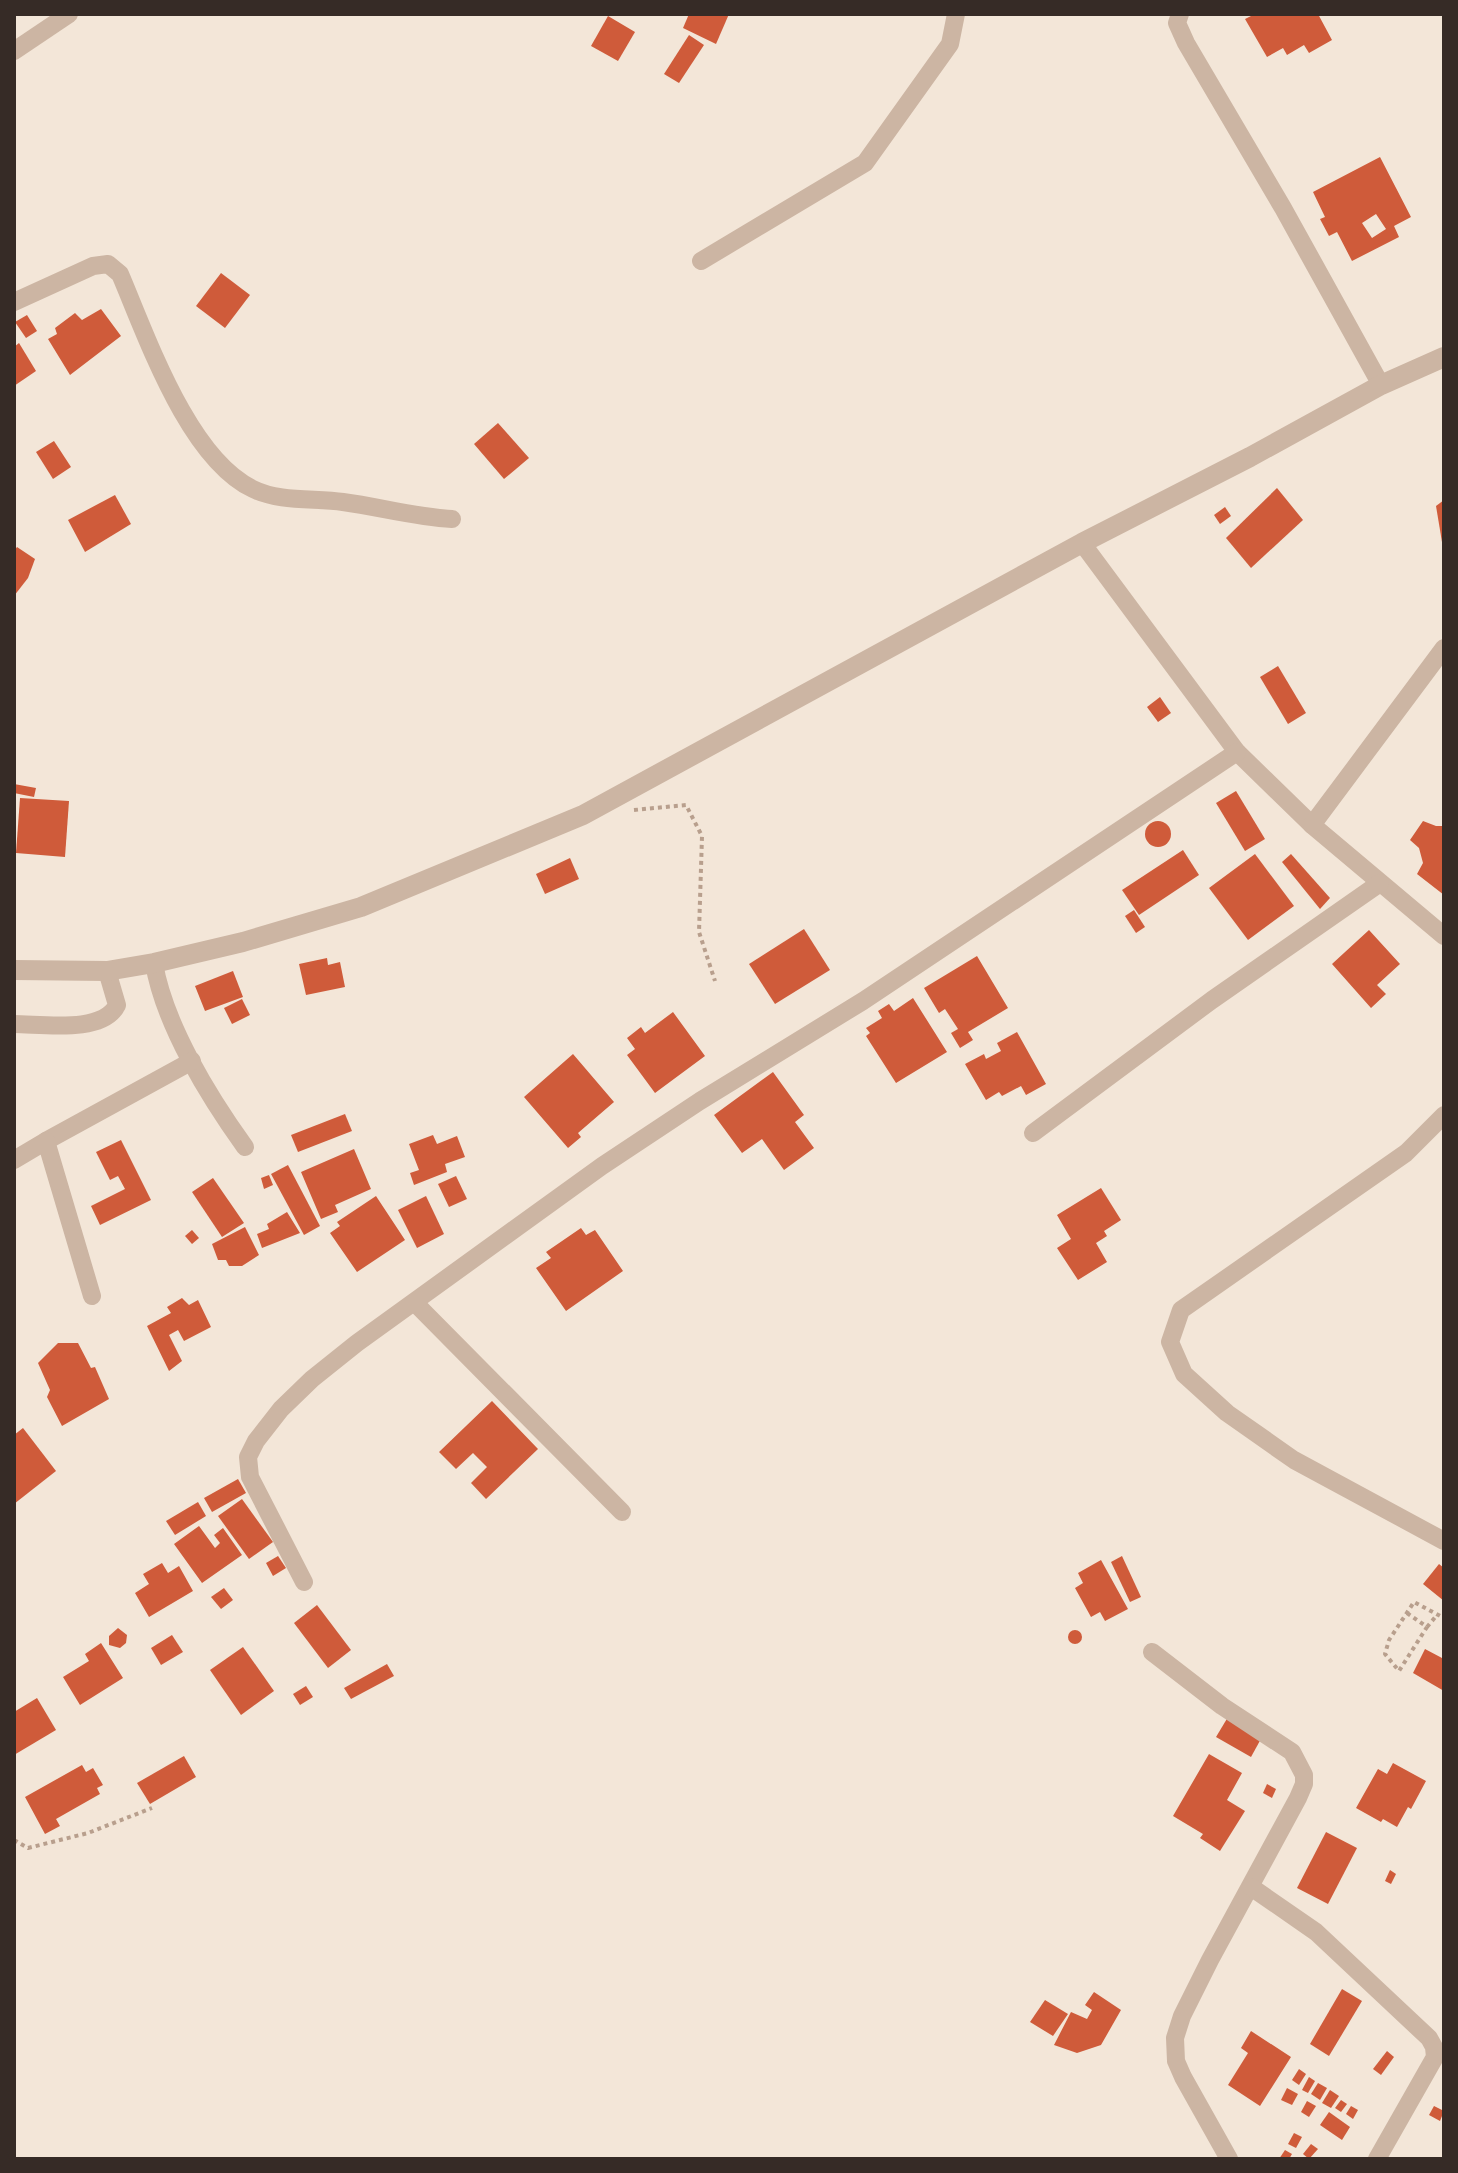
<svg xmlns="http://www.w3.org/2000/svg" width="1458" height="2173" font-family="Manrope,sans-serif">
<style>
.building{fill:#cf5b3a;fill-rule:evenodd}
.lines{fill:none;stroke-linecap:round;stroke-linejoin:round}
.path{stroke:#b89f8d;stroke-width:4;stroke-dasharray:4 4;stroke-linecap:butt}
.minor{stroke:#ccb5a3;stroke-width:18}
.tertiary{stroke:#ccb5a3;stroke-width:20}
</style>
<rect width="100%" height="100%" fill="#f3e6d8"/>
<g class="building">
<path d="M689 14H729L716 44 683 28Z"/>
<path d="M1255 14H1318L1332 40 1309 53 1304 45 1287 55 1283 48 1267 57 1245 19Z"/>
<path d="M608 16 635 32 618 61 591 46Z"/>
<path d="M689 35 704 45 679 83 664 74Z"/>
<path d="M1380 157 1411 217 1394 226 1399 237 1352 261 1337 232 1329 236 1320 219 1325 217 1313 192ZM1376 214 1386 229 1372 238 1362 223Z"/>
<path d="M221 273 250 295 225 328 196 306Z"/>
<path d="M101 309 121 336 70 375 48 339 57 334 55 328 75 313 82 320Z"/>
<path d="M27 315 37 331 26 338 15 322Z"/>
<path d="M19 343 36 371 14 386V347Z"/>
<path d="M498 423 529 458 504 479 474 444Z"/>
<path d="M54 441 71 467 53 479 36 452Z"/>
<path d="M1277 488 1303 520 1251 568 1226 538Z"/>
<path d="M115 495 131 524 85 552 68 520Z"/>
<path d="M1444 500V542H1442L1436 506Z"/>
<path d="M1225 507 1231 516 1220 524 1214 515Z"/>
<path d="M17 547 35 559 28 578 14 596V551Z"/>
<path d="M1278 666 1306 713 1288 724 1260 677Z"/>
<path d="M1160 697 1171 713 1158 722 1147 707Z"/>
<path d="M14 784 36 788 34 797 14 793Z"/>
<path d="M1236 791 1265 839 1245 851 1216 803Z"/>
<path d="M20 798 69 801 65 857 16 853Z"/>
<circle cx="1158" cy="834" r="13"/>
<path d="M1423 821 1436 826H1444V895L1417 874 1423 863 1419 848 1410 840Z"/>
<path d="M1183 850 1199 875 1139 915 1122 890Z"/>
<path d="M1255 854 1294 906 1248 940 1209 888Z"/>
<path d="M1291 854 1330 898 1320 909 1282 862Z"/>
<path d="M570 858 579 879 545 894 536 874Z"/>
<path d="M1134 910 1145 927 1136 933 1125 916Z"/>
<path d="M804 929 830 970 775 1004 749 964Z"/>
<path d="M1369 930 1400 964 1377 985 1386 994 1371 1008 1332 964Z"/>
<path d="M977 956 1008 1008 968 1032 973 1040 960 1048 951 1033 958 1029 945 1009 939 1013 924 988Z"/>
<path d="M327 958 328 965 340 962 345 987 306 995 299 964Z"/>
<path d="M233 971 243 997 205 1011 195 986Z"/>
<path d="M913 998 947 1052 896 1083 866 1036 870 1033 866 1028 882 1018 878 1011 889 1004 894 1011Z"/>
<path d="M242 999 250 1015 232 1024 224 1008Z"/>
<path d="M673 1012 705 1056 655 1093 627 1055 635 1049 627 1038 641 1027 645 1033Z"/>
<path d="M1017 1032 1046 1084 1026 1095 1021 1086 1002 1096 999 1092 986 1100 965 1064 984 1054 986 1059 1001 1051 997 1043Z"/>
<path d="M573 1054 614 1102 578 1133 581 1137 568 1148 524 1097Z"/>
<path d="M773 1072 804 1115 795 1122 814 1148 784 1170 762 1139 742 1153 714 1115Z"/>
<path d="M345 1114 352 1131 298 1152 291 1135Z"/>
<path d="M433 1135 437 1144 457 1136 465 1157 445 1164 447 1172 414 1185 410 1173 419 1170 409 1144Z"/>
<path d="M121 1140 151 1200 100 1225 91 1206 125 1189 118 1176 110 1180 96 1152Z"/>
<path d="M354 1149 371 1189 335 1205 338 1212 321 1219 301 1172Z"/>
<path d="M288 1165 320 1226 304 1235 271 1174Z"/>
<path d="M269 1175 273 1185 264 1189 261 1178Z"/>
<path d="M456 1176 467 1199 449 1207 438 1184Z"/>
<path d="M213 1178 244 1223 222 1237 192 1192Z"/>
<path d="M1101 1188 1121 1220 1104 1231 1107 1236 1096 1243 1107 1262 1078 1280 1057 1248 1071 1239 1057 1215Z"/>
<path d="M376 1196 405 1240 357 1272 330 1233 340 1226 337 1222Z"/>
<path d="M426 1196 444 1234 417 1248 398 1210Z"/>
<path d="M287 1212 300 1233 262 1248 257 1234 269 1229 267 1224Z"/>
<path d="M245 1227 259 1255 242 1266H229L226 1260H218L212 1244Z"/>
<path d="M581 1228 586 1235 595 1230 623 1271 566 1311 536 1268 551 1258 546 1252Z"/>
<path d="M192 1230 199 1238 192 1244 185 1236Z"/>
<path d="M182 1298 189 1305 198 1300 211 1327 184 1341 178 1330 169 1335 182 1361 169 1371 147 1326 171 1313 167 1307Z"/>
<path d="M58 1343H78L91 1368 95 1367 109 1399 62 1426 47 1397 50 1390 38 1363Z"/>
<path d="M492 1401 538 1449 486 1499 471 1483 487 1467 473 1453 456 1469 439 1452Z"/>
<path d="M23 1428 56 1471 14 1504V1435Z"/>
<path d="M238 1479 246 1493 212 1512 204 1498Z"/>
<path d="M242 1499 273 1542 249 1559 218 1516Z"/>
<path d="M198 1502 206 1516 175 1535 166 1521Z"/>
<path d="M199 1526 215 1548 220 1543 214 1535 223 1528 242 1555 202 1583 174 1544Z"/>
<path d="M278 1556 286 1568 273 1576 266 1563Z"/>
<path d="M1122 1556 1141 1597 1130 1602 1111 1562Z"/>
<path d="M1101 1560 1128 1609 1105 1621 1100 1612 1091 1617 1075 1588 1083 1583 1078 1573Z"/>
<path d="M162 1563 168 1573 179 1566 193 1591 149 1617 135 1593 149 1584 143 1574Z"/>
<path d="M1439 1564 1444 1568V1601L1423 1584Z"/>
<path d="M224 1588 233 1600 221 1609 211 1597Z"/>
<path d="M317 1605 351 1650 328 1668 294 1623Z"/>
<path d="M118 1628 127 1635 126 1643 120 1648 109 1645V1636Z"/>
<circle cx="1075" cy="1637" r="7"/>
<path d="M172 1635 183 1652 161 1665 151 1648Z"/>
<path d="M101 1643 123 1678 80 1705 63 1677 89 1661 85 1654Z"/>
<path d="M243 1647 274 1691 241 1715 210 1670Z"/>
<path d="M1425 1649 1442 1658 1444 1654V1691L1413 1673Z"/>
<path d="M387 1664 394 1676 351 1699 344 1688Z"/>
<path d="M306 1686 313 1697 300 1705 293 1694Z"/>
<path d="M37 1698 56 1730 14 1755V1712Z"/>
<path d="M1228 1717 1262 1737 1251 1757 1216 1737Z"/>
<path d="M1209 1754 1242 1773 1227 1800 1245 1811 1220 1851 1200 1838 1203 1834 1173 1816Z"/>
<path d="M184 1756 196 1777 150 1804 137 1783Z"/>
<path d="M1393 1763 1426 1781 1411 1809 1408 1807 1397 1827 1383 1819 1381 1822 1356 1808 1378 1769 1387 1774Z"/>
<path d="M82 1765 86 1772 93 1768 103 1785 97 1788 100 1794 56 1819 60 1826 45 1834 25 1797Z"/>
<path d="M1267 1784 1276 1789 1272 1798 1263 1793Z"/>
<path d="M1326 1832 1357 1848 1328 1904 1297 1888Z"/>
<path d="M1390 1870 1396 1874 1391 1884 1385 1881Z"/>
<path d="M1342 1989 1362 2001 1329 2056 1310 2044Z"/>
<path d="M1094 1992 1121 2010 1101 2045 1077 2053 1054 2045 1071 2012 1087 2019 1092 2010 1085 2005Z"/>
<path d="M1045 2000 1068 2014 1053 2036 1030 2022Z"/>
<path d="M1251 2031 1291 2057 1260 2106 1228 2085 1248 2053 1241 2048Z"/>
<path d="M1387 2051 1394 2057 1381 2075 1373 2069Z"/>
<path d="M1299 2069 1306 2074 1299 2085 1292 2080Z"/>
<path d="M1309 2077 1315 2081 1308 2093 1302 2090Z"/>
<path d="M1318 2083 1327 2088 1320 2100 1311 2094Z"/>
<path d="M1287 2088 1298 2094 1292 2105 1281 2100Z"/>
<path d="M1330 2090 1339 2096 1331 2108 1322 2103Z"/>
<path d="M1341 2100 1347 2104 1341 2112 1335 2108Z"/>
<path d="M1307 2101 1316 2106 1309 2117 1301 2112Z"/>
<path d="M1351 2106 1358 2110 1353 2119 1346 2114Z"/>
<path d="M1434 2106 1444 2111 1440 2121 1429 2115Z"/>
<path d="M1329 2112 1350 2127 1342 2140 1320 2125Z"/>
<path d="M1294 2133 1302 2137 1296 2148 1288 2144Z"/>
<path d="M1311 2144 1318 2149 1309 2159 1303 2154Z"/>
<path d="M1285 2150 1292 2154 1289 2159H1279Z"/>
</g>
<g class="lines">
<g class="path">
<path d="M634 810 686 805 702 836 699 932 715 981"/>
<path d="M1407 1613 1427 1627 1399 1671 1385 1654 1389 1640 1414 1602 1444 1618"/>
<path d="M1427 1627 1437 1615"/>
<path d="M14 1840 28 1848 88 1833 152 1808"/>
</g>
<g class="minor">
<path d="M1180 14 1177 23 1186 43 1283 208 1381 385"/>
<path d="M14 51 69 14"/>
<path d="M701 261 865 163 950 44 956 14"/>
<path d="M14 302 93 266 108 264 120 274C147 337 188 458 253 489 279 502 315 498 343 502 380 507 415 517 452 519"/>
<path d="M1082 543 1237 752 1312 825 1444 936"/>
<path d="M1312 825 1444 648"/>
<path d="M154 963C164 1024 209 1097 245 1147"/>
<path d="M14 1024C42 1024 103 1034 117 1005L107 971"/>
<path d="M1444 1115 1406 1153 1181 1310 1170 1342 1184 1374 1227 1413 1294 1460 1444 1541"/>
<path d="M1033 1133 1212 1000 1380 883"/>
<path d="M46 1141 192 1061"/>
<path d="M14 1160 46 1141 92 1296"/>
<path d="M415 1303 622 1512"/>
<path d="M304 1582 250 1477 248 1457 256 1441 281 1409 312 1379 357 1343 602 1166 700 1101 863 1001 1237 752"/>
<path d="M1152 1652 1222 1706 1292 1752 1304 1775V1784L1298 1798 1210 1960 1182 2016 1175 2038 1176 2061 1183 2077 1229 2159"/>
<path d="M1251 1887 1316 1932 1429 2038 1434 2047 1435 2057 1377 2159"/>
</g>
<path class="tertiary" d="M14 970 107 971 154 963 243 942 361 907 583 815 1082 543 1250 457 1381 385 1444 357"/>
</g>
<rect width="1458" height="2173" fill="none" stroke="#362b26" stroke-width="32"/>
</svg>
